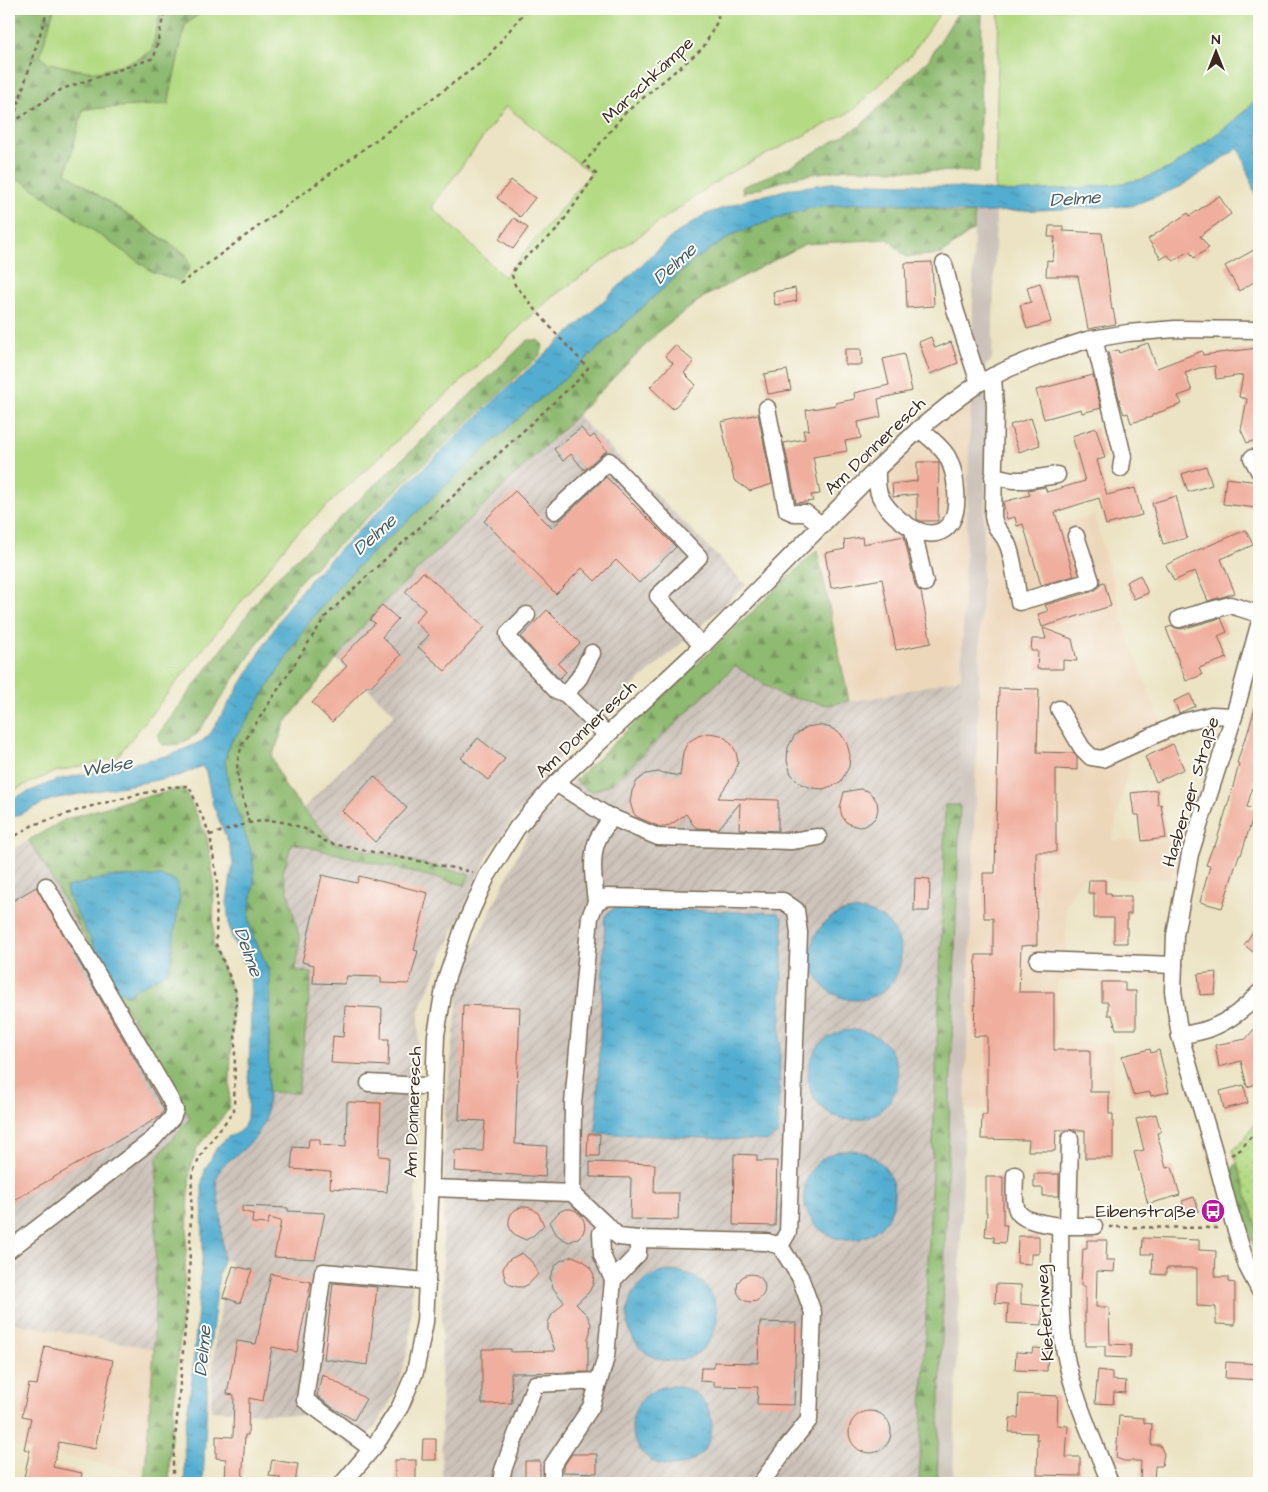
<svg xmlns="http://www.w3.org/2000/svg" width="1268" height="1492" font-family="'Architects Daughter',sans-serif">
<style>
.built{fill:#edd7bb}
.industrial{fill:url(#industrial-furrows)}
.railway{fill:#ccc2b9}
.green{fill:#b4da83;stroke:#788250;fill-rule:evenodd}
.forest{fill:url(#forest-firs);stroke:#657248;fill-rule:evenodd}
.garden{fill:url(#garden-dots);stroke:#788250}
.water{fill:url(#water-ripples);stroke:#476c77}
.building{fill:#f0ae9e}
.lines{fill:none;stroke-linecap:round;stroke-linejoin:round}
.minor-casing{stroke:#796b58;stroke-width:19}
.path{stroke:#796b58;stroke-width:2.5;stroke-dasharray:4 4;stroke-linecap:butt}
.minor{stroke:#fff;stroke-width:16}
.labels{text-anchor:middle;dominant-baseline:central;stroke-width:4;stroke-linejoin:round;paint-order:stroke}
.street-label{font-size:18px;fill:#3b2a1e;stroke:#fdfcf7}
.poi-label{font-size:18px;fill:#3b2a1e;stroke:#fdfcf7;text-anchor:end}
.water-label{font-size:19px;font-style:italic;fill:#455e65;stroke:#fdfcf7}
</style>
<defs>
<pattern id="industrial-furrows" width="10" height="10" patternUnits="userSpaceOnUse" patternTransform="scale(1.25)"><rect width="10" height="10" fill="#ccc2b9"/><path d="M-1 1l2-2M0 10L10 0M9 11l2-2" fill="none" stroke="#b0a79f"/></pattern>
<pattern id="forest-firs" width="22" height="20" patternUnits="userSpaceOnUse" patternTransform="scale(1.25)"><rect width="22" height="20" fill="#8fba71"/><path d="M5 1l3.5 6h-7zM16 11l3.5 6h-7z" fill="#76975c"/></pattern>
<pattern id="garden-dots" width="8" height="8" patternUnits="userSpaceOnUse" patternTransform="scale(1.25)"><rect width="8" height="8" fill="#b4da83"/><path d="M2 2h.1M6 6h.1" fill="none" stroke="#9cbb71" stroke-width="1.8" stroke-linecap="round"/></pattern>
<pattern id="water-ripples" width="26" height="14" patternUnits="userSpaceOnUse" patternTransform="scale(1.25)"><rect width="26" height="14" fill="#53add0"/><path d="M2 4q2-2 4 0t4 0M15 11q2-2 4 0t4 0" fill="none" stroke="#468da8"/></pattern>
</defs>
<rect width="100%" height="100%" fill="#fdfcf7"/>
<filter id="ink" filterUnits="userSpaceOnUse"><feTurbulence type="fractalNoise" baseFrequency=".02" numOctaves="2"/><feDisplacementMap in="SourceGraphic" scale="10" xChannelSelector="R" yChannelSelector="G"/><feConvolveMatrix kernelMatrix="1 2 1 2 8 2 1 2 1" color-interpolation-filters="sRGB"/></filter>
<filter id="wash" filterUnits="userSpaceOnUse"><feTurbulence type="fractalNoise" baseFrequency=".0096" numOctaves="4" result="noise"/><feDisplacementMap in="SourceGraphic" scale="20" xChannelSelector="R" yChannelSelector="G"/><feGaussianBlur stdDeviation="1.12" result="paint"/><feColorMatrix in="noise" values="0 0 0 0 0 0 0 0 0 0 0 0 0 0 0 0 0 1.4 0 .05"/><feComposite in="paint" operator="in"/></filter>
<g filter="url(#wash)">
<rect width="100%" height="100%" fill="#ebe3c3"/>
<g class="built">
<path d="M971 399 961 678 888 695 849 701 817 550 932 430Z"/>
<path d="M986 485 996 515 1007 530 1016 538 1094 515 1122 614V621L1167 738 1131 755 1112 840 1182 842 1170 879 1081 878 1066 905V954L1160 955V980L1057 981 1056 1042 1113 1043V1109L964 1110Z"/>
<path d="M9 1322 154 1349 145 1473 9 1445Z"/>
</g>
<g class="industrial">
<path d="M577 415 746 585 574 739 490 851 461 913 419 1011 416 1182 410 1341 400 1380 389 1404 373 1429 356 1450 310 1416 211 1410 212 1379 216 1330 231 1261 223 1260 221 1219 216 1180 222 1166 244 1149 257 1137 265 1121 268 1092H298L312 973 296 970 300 940 282 873 293 843 465 885 470 874 334 843 303 809 395 714 337 660 356 633 378 608Z"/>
<path d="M735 666 783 696 829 705 888 695 961 678 960 805H945L943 900 919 1483H442L441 1391 445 1113 461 973 530 829 575 780 590 792 612 784Z"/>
<path d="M29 840 190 1118 157 1157 154 1349 9 1322V852Z"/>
</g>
<path class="railway" d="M996 212 992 360 985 366 984 395 988 401 953 1483H937L960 805 961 678 972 373 974 213Z"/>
<g class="green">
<path d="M54 9H161L152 50 137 60 99 72 79 70 46 62 40 55Z"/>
<path d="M205 9H943L910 56 852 111 726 175 552 297 292 538 116 758 55 772 9 792V182L21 180 153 272 187 255 66 173 83 109 168 104 185 25ZM506 106 591 173 504 277 432 207Z"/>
<path d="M999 9H1259V94L1248 108 1226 127 1172 167 1142 179 1118 184 1063 189 1011 192 995 190Z"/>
</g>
<g class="forest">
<path d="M9 9H54L40 56 46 62 79 70 99 72 137 60 152 50 161 9H205L185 25 168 104 83 109 66 173 187 256 190 268 180 281 153 272 21 180 9 182Z"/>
<path d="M960 9H982L979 172 847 169 800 176 743 193 742 187 789 167 860 126 929 59Z"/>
<path d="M857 203 909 204 961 214 974 213V229L942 254 906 257 888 239 805 244 704 297 661 329 577 415 378 608 285 723 272 757 284 785 303 809 334 843 470 874 465 885 292 843 283 873 300 940 296 970 312 973 298 1093 268 1092 270 976 262 955 251 931 249 917 254 883 238 817 229 789 227 776 225 760 229 744 241 729 309 622 340 585 369 555 526 411 570 374 694 260 734 234 787 215 812 208Z"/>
<path d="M528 340H538L543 345 541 354 299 582 197 734 180 744 163 745 159 742V733L270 584Z"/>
<path d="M817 550 849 701 829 705 783 696 735 666 612 784 590 792 575 780Z"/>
<path d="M184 788 207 837 214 880 213 945 233 993 229 1109 197 1148 190 1171 184 1290 169 1461 170 1483H144L154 1349 157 1157 190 1118 29 840 66 819 126 801ZM66 887 126 995 117 989 68 896Z"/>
<path d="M945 805H960L937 1483H919L943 900Z"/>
<path d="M1237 1163 1259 1233V1263L1230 1172Z"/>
</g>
<path class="garden" d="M1259 1119V1233L1233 1150 1239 1145Z"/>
<g class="water">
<path d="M1259 94V205L1240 150 1237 149 1180 187 1131 206 969 213 909 204 857 203 812 208 787 215 734 234 694 260 570 374 526 411 403 525 369 555 340 585 309 622 241 729 229 745 225 760 227 776 229 789 251 851 254 871V883L249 917 251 931 262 955 270 976 268 1098 265 1121 256 1137 244 1149 222 1166 216 1180 221 1219 223 1260 219 1274 209 1355 203 1483H185L184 1435 192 1380 203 1248 202 1182 205 1170 217 1147 228 1137 236 1134 244 1127 247 1118 251 1013V982L242 958 232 938 229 926 227 902 233 863 229 844 213 805 206 772 202 766 179 776 53 799 9 819V800L57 780 171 755 202 741 210 734 287 608 312 577 352 537 504 391 581 322 671 237 704 215 749 199 794 188 839 182 913 184 1011 192 1063 189 1118 184 1142 179 1172 167 1226 127 1248 108Z"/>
<path d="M162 876 176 881 180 896 169 971 126 995 117 989 68 896 66 887 108 877Z"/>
<path d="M614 908 778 913 783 920 778 1133 768 1141 596 1133 605 916Z"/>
<circle cx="856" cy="955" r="45"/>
<circle cx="853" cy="1075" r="45"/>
<circle cx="849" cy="1195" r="45"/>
<circle cx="672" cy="1316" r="45"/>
<circle cx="672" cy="1426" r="40"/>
</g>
<g id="blocks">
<g class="building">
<path d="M511 180 535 198 520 217 497 198Z"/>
<path d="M1219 196 1231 214 1200 236 1209 248 1194 258 1189 251 1173 261 1168 255 1161 259 1148 239 1188 213 1190 216Z"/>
<path d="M514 218 528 228 513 249 499 239Z"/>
<path d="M1049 226H1063V231L1102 233 1112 310 1113 309 1116 324 1088 329 1078 276H1046L1047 260 1053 261 1055 237H1048Z"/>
<path d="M1254 250 1259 260V279L1239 291 1225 266Z"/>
<path d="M932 262 934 306 907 308 905 263Z"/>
<path d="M1040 283 1051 322 1027 329 1020 305 1031 302 1027 287Z"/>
<path d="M795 288 797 301 775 305 773 292Z"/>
<path d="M931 337 935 348 951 342 958 363 930 374 919 342Z"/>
<path d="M1148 343 1157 368 1202 351 1203 355 1258 348 1259 358V439L1247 443 1241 430 1247 399 1239 397 1243 375 1216 379 1215 366 1199 368 1185 373 1192 391 1178 396 1182 404 1152 415V417L1131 423 1128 413 1124 414 1120 403 1108 352 1118 350 1119 353Z"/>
<path d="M675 345 694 362 684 373 696 385 673 409 650 387 673 363 665 356Z"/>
<path d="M845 349H861L862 365H845Z"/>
<path d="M904 354 912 391 878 399 881 417 858 422 861 438 845 441 847 451 813 457 820 494 811 495 813 501 796 503 784 443 805 439 803 430H809L806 410 836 405 835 403 855 399 854 393 889 385 883 359Z"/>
<path d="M787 370 791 390 768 394 764 374Z"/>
<path d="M1093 375 1101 408 1082 413 1081 409 1044 419 1036 390Z"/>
<path d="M758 414 772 484 750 491 734 480 721 422Z"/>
<path d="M1031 418 1040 445 1019 452 1010 425Z"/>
<path d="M581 428 590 438 594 435 607 451 602 454 584 470 571 454 563 461 554 449Z"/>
<path d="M1096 428 1105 458 1097 460 1107 495 1135 488 1142 515 1106 525 1099 498 1055 512 1074 576 1041 585 1023 524 1017 526 1015 517 1007 519 1003 502 1030 495 1028 490 1045 487 1047 492 1085 481 1072 436Z"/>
<path d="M917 462H939L938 521H921L917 519V494L893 497 892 484 917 481Z"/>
<path d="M1206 466 1212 485 1188 492 1182 474Z"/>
<path d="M606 477 676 547 639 583 616 560 595 581 582 568 556 594 484 521 515 491 552 528Z"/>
<path d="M1226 478 1259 482 1257 508 1223 504Z"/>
<path d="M1176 496 1187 538 1163 544 1152 503Z"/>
<path d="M1246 530 1253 545 1221 559 1235 593 1208 601 1195 571 1174 581 1166 565 1191 553Z"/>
<path d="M904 536 915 585 917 589 921 592 931 643 896 650 882 579 831 588 825 553 845 549 844 540 862 537 863 544Z"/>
<path d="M423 572 485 627 445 671 418 647 429 635 415 622 425 610 405 592Z"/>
<path d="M1140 575 1148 593 1134 599 1126 582Z"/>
<path d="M1104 582 1111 606 1042 627 1038 614 1048 611 1045 605 1094 591 1098 588 1101 583Z"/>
<path d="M382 605 398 619 382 637 401 655 370 687 368 685 332 722 312 703 347 666 340 660 375 623 370 620Z"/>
<path d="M547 610 580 643 558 664 566 672 559 679 521 637Z"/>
<path d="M1221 618 1227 632 1218 636 1227 658 1199 668 1202 675 1186 681 1166 628 1172 626 1176 628 1182 629Z"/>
<path d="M1043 628 1072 639 1077 661 1063 660V669H1037L1038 651H1031L1032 639H1046Z"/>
<path d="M999 688 1039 689 1037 752 1074 753 1077 757V770L1056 769V852H1036L1037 945 1021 946 1019 992H1054V1050H1090V1092H1109V1114H1113V1158H1085V1130H1056L1055 1151H1028L1029 1140 981 1139 982 1115H987V1036H974L976 955H993V918H984L983 873H995Z"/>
<path d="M1190 694 1195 706 1179 713 1174 701Z"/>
<path d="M1256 705 1259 706V764L1247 807 1259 811V823L1252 820 1241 855H1239L1222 908 1200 902 1210 866 1206 865 1213 846H1215L1231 794 1239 764 1237 763 1245 738H1246Z"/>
<path d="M819 725 831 728 841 734 847 744 850 755 849 767 840 783 823 789 812 788 801 784 791 774 787 761 788 747 795 735 807 727Z"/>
<path d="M709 733 721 735 730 742 736 752 738 762 735 772 718 798 778 800V831L739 829 740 803 720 827 717 829 697 828 694 826 686 814 670 825 660 827 637 817 633 812 630 802 632 791 637 781 646 774 658 772 680 776 683 752 688 742 698 736Z"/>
<path d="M478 738 505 759 488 780 461 758Z"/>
<path d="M1173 744 1184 769 1156 782 1145 757Z"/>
<path d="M374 776 407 808 375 842 342 811Z"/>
<path d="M860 789 868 791 873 796 877 802 878 809 876 817 871 822 865 826 859 827 852 825 846 822 842 816 840 808 844 792Z"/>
<path d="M1157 790 1158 805 1161 804 1166 838 1142 841 1139 815H1134L1131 793Z"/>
<path d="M322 875 357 883 359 876 428 893 414 950 418 951 409 984 381 983V977L347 976 345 984 313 983 314 965 302 962Z"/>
<path d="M915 878 930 879 929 911H914Z"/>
<path d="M1089 880H1105V893H1111V896H1131V914H1127V943H1114V918H1094V893H1088Z"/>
<path d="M36 887 164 1110 161 1116 9 1203V903Z"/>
<path d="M1259 923V956L1244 945Z"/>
<path d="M1217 972 1215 994 1200 995 1198 974Z"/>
<path d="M1102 982H1125V991H1136V1029H1116L1112 1015H1108V1002H1102Z"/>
<path d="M463 1005 520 1007 515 1144 547 1146 545 1177 454 1171 455 1150 483 1151 485 1121 459 1120Z"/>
<path d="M345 1006 382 1008 381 1039H389L388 1066 331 1063 333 1036 343 1037Z"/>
<path d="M1259 1023V1083L1247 1087 1241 1061 1219 1067 1215 1045 1246 1039Z"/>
<path d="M1150 1049 1151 1053 1159 1050 1169 1092 1151 1096 1150 1092 1133 1095 1122 1056Z"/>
<path d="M1244 1085 1248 1103 1224 1109 1220 1091Z"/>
<path d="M347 1102 381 1103 379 1156 389 1157 387 1192 330 1188 331 1172 291 1169 293 1147 308 1148 309 1139H320V1145L346 1147Z"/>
<path d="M1156 1114 1161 1132 1157 1133 1166 1168 1172 1167 1180 1195 1148 1204 1134 1152 1144 1150 1136 1119Z"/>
<path d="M588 1134H600L599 1156H587Z"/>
<path d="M734 1154 757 1155V1161H777L775 1226 733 1225Z"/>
<path d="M590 1162 655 1164 654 1193H679L678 1220 630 1219 631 1178 590 1177Z"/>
<path d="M1034 1174H1059V1196H1043V1188H1034Z"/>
<path d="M986 1177H1003V1225H1007L1005 1243 994 1242V1237L985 1236 987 1212H986Z"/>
<path d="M1194 1197 1199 1211 1187 1214 1182 1201Z"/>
<path d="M242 1206 288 1208V1211L325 1213 315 1259 274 1257 281 1221 269 1218 268 1224 252 1223 253 1214 242 1211Z"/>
<path d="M521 1207H527L533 1209 538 1213 544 1225 534 1235 526 1240 517 1236 512 1232 509 1226V1220L511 1214 515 1210Z"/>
<path d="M565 1209H571L576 1211 582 1217 584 1221 585 1227 583 1233 578 1238 569 1242 561 1238 556 1234 550 1222 559 1212Z"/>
<path d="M1018 1236H1039V1254H1031V1264L1017 1263Z"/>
<path d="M1143 1238 1199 1240V1250L1216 1251 1215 1277H1228V1282L1235 1283V1325L1216 1324V1307L1197 1306V1268H1166V1275L1152 1274 1153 1254H1142Z"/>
<path d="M1087 1240H1107L1106 1260H1115L1114 1272 1097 1271 1096 1307H1109L1110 1344 1131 1345 1130 1358 1105 1357V1346H1085V1286H1081L1083 1249H1087Z"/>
<path d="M522 1253 532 1262 538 1274 529 1284 523 1287H517L511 1285 506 1281 504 1275 503 1269 506 1263 510 1259Z"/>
<path d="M572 1256 584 1261 590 1267 594 1275 593 1284 589 1292 576 1304 587 1315 591 1324 590 1333 588 1338V1372L511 1373 512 1403 482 1404V1349H511V1352L555 1351 548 1330V1322L552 1315 564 1302 553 1288 550 1277 555 1266 560 1261Z"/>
<path d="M233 1266 252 1270 240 1303 223 1297Z"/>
<path d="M271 1274 311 1282 297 1352 272 1347 263 1401 249 1398 248 1435H245L242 1483H225L226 1459 216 1458V1436L233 1437 234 1395 227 1394 237 1341 256 1344Z"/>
<circle cx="751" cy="1288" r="14"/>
<path d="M333 1283 377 1287 368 1365 324 1359Z"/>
<path d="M996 1284 1021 1285V1304L1043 1306 1042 1325 1007 1323 1008 1304 995 1303Z"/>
<path d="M760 1322 796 1323 794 1405 757 1404 758 1387 714 1386V1382L700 1381 701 1368H714V1362L758 1363Z"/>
<path d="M45 1346 113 1360 95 1449 59 1442 53 1467 82 1473 80 1483H30L23 1482 30 1450 24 1449 31 1418 22 1416 29 1384 37 1385Z"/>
<path d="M1033 1348 1048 1349 1047 1371 1015 1370 1016 1352 1032 1353Z"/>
<path d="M1226 1362 1259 1364V1380L1225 1378Z"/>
<path d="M1098 1370 1112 1372V1380L1126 1381 1125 1393 1114 1392 1113 1404 1095 1403Z"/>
<path d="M322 1374 366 1399 354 1420 333 1408 317 1396Z"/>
<path d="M1019 1394 1058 1396 1057 1425 1068 1426 1066 1457H1080V1476L1037 1475 1038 1439H1036L1037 1433 1009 1432 1010 1418H1018Z"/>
<circle cx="870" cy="1432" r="21"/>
<path d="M1119 1416 1144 1418V1423L1152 1424 1151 1445H1160L1164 1454 1162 1466H1155L1154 1483H1140L1141 1461H1124L1116 1458Z"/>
<path d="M423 1439H436V1460H422Z"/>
<path d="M572 1454H597V1473L563 1472V1467Z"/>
<path d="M272 1460 298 1464 295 1483H279L280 1477 269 1476Z"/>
<rect x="395" y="1460" width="21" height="23"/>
<path d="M525 1461H540V1478L525 1477Z"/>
</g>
</g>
</g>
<g filter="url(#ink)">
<use href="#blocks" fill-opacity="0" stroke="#796b58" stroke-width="1"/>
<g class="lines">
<g class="minor-casing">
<g id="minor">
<path d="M944 264 955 309 979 383"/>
<path d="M1094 339 1123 456 1121 468"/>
<path d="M993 376 995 407 993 516C995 531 1002 531 1007 543 1014 557 1016 586 1019 602L1091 581 1076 536"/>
<path d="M767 408 787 510 794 513H806L822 526"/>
<path d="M1252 458 1259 471"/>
<path d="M877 469C877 477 876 488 880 496 889 516 928 548 948 526 962 512 956 472 947 456 940 445 929 437 919 429"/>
<path d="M993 476 1013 480H1025L1057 475"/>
<path d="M555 511 609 461 699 557 658 596 702 646"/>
<path d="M913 530 925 583"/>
<path d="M527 615 508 634 510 640 556 690 566 694"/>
<path d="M1179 619 1230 605 1259 614"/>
<path d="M1259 625 1234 716 1190 854 1175 935 1173 991 1180 1036 1213 1148 1229 1208 1247 1266 1259 1289"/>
<path d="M592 653 579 678 566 694 607 735"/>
<path d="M1059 709 1082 748 1091 757 1102 759 1183 722 1211 715 1234 716"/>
<path d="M556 783 606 815 658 837 791 841 818 837"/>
<path d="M596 902C594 883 590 859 597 841 600 833 607 825 612 817"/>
<path d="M1038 960 1174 965"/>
<path d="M1180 1036C1190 1033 1202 1032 1211 1028 1229 1021 1247 1007 1259 993"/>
<path d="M369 1083 421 1086 434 1085"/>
<path d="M1015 1175C1015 1185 1013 1200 1017 1210 1022 1222 1049 1224 1060 1226"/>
<path d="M431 1188 572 1193 619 1237 638 1239 767 1242 780 1246 800 1277 813 1313 809 1420 788 1446 761 1483"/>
<path d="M572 1193 573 1104 590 917 596 902 607 897 783 901 796 910 799 933 788 1232 780 1246"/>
<path d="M608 1226 601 1233 602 1255 613 1280"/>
<path d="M1068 1226 1070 1139"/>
<path d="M1094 1226H1060C1061 1268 1058 1312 1065 1353 1073 1396 1094 1442 1110 1483"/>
<path d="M9 1250 153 1139 172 1118 175 1110 170 1099 46 886"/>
<path d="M372 1449 305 1400 323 1272 427 1281"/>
<path d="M343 1483 376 1444 400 1407 415 1372 425 1322 427 1281 436 1035 445 983 463 929 487 876 517 828 556 783 696 652 877 469 919 429 950 404 979 383 1010 368 1047 353 1087 340 1128 333 1175 329 1259 330"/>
<path d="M501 1483 503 1470 535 1384 599 1381 606 1357 613 1280 638 1254V1239"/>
<path d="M552 1483V1466L591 1407 599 1381"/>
</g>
</g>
<g class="path">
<path d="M12 123 62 89 154 58 165 9"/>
<path d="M9 126 12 123 48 9"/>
<path d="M180 284 486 59 527 9"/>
<path d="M249 823 238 779 237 763 242 745 325 617 365 578 579 379 588 368 557 335 515 285 512 275 515 267 557 230 596 174 584 163 625 113 703 48 718 20V9"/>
<path d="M210 835 249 823 269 820 288 823 305 829 328 843 473 872"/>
<path d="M9 840 33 825 88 807 169 787 189 786 210 835 217 880 216 944 236 992 234 1111 203 1151 192 1174 189 1284 173 1463V1483"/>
<path d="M1231 1155 1240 1150 1259 1127"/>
<path d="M1109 1227 1221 1228"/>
</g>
<use href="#minor" class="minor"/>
</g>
</g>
<defs>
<g id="bus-disc" transform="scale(1.25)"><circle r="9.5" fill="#b5179e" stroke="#fdfcf7"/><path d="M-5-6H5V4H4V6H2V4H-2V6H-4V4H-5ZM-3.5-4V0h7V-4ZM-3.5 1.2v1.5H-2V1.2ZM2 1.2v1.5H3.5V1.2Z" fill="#fff"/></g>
</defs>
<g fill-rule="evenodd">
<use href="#bus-disc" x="1213" y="1211"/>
</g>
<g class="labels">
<g class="street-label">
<text transform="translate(648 80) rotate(-43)">Marschkämpe</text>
<text transform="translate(875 446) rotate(-44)">Am Donneresch</text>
<text transform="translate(586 729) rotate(-44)">Am Donneresch</text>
<text transform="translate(1191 792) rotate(-73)">Hasberger Straße</text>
<text transform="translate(413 1112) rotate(-88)">Am Donneresch</text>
<text transform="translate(1045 1313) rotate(-94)">Kiefernweg</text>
</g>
<g class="poi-label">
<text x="1196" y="1211">Eibenstraße</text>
</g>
<g class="water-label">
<text transform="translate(1075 199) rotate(-4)">Delme</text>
<text transform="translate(675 264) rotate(-42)">Delme</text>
<text transform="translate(375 535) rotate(-42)">Delme</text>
<text transform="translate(107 767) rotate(-10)">Welse</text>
<text transform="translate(248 952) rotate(70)">Delme</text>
<text transform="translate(203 1351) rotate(-85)">Delme</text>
</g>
</g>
<rect width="1268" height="1492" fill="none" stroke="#fdfcf7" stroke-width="30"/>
<g transform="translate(1216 52)" stroke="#fdfcf7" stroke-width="4" paint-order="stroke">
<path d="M0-4L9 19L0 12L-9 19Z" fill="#3b2a1e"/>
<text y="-8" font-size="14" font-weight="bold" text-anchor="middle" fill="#3b2a1e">N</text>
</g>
</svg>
